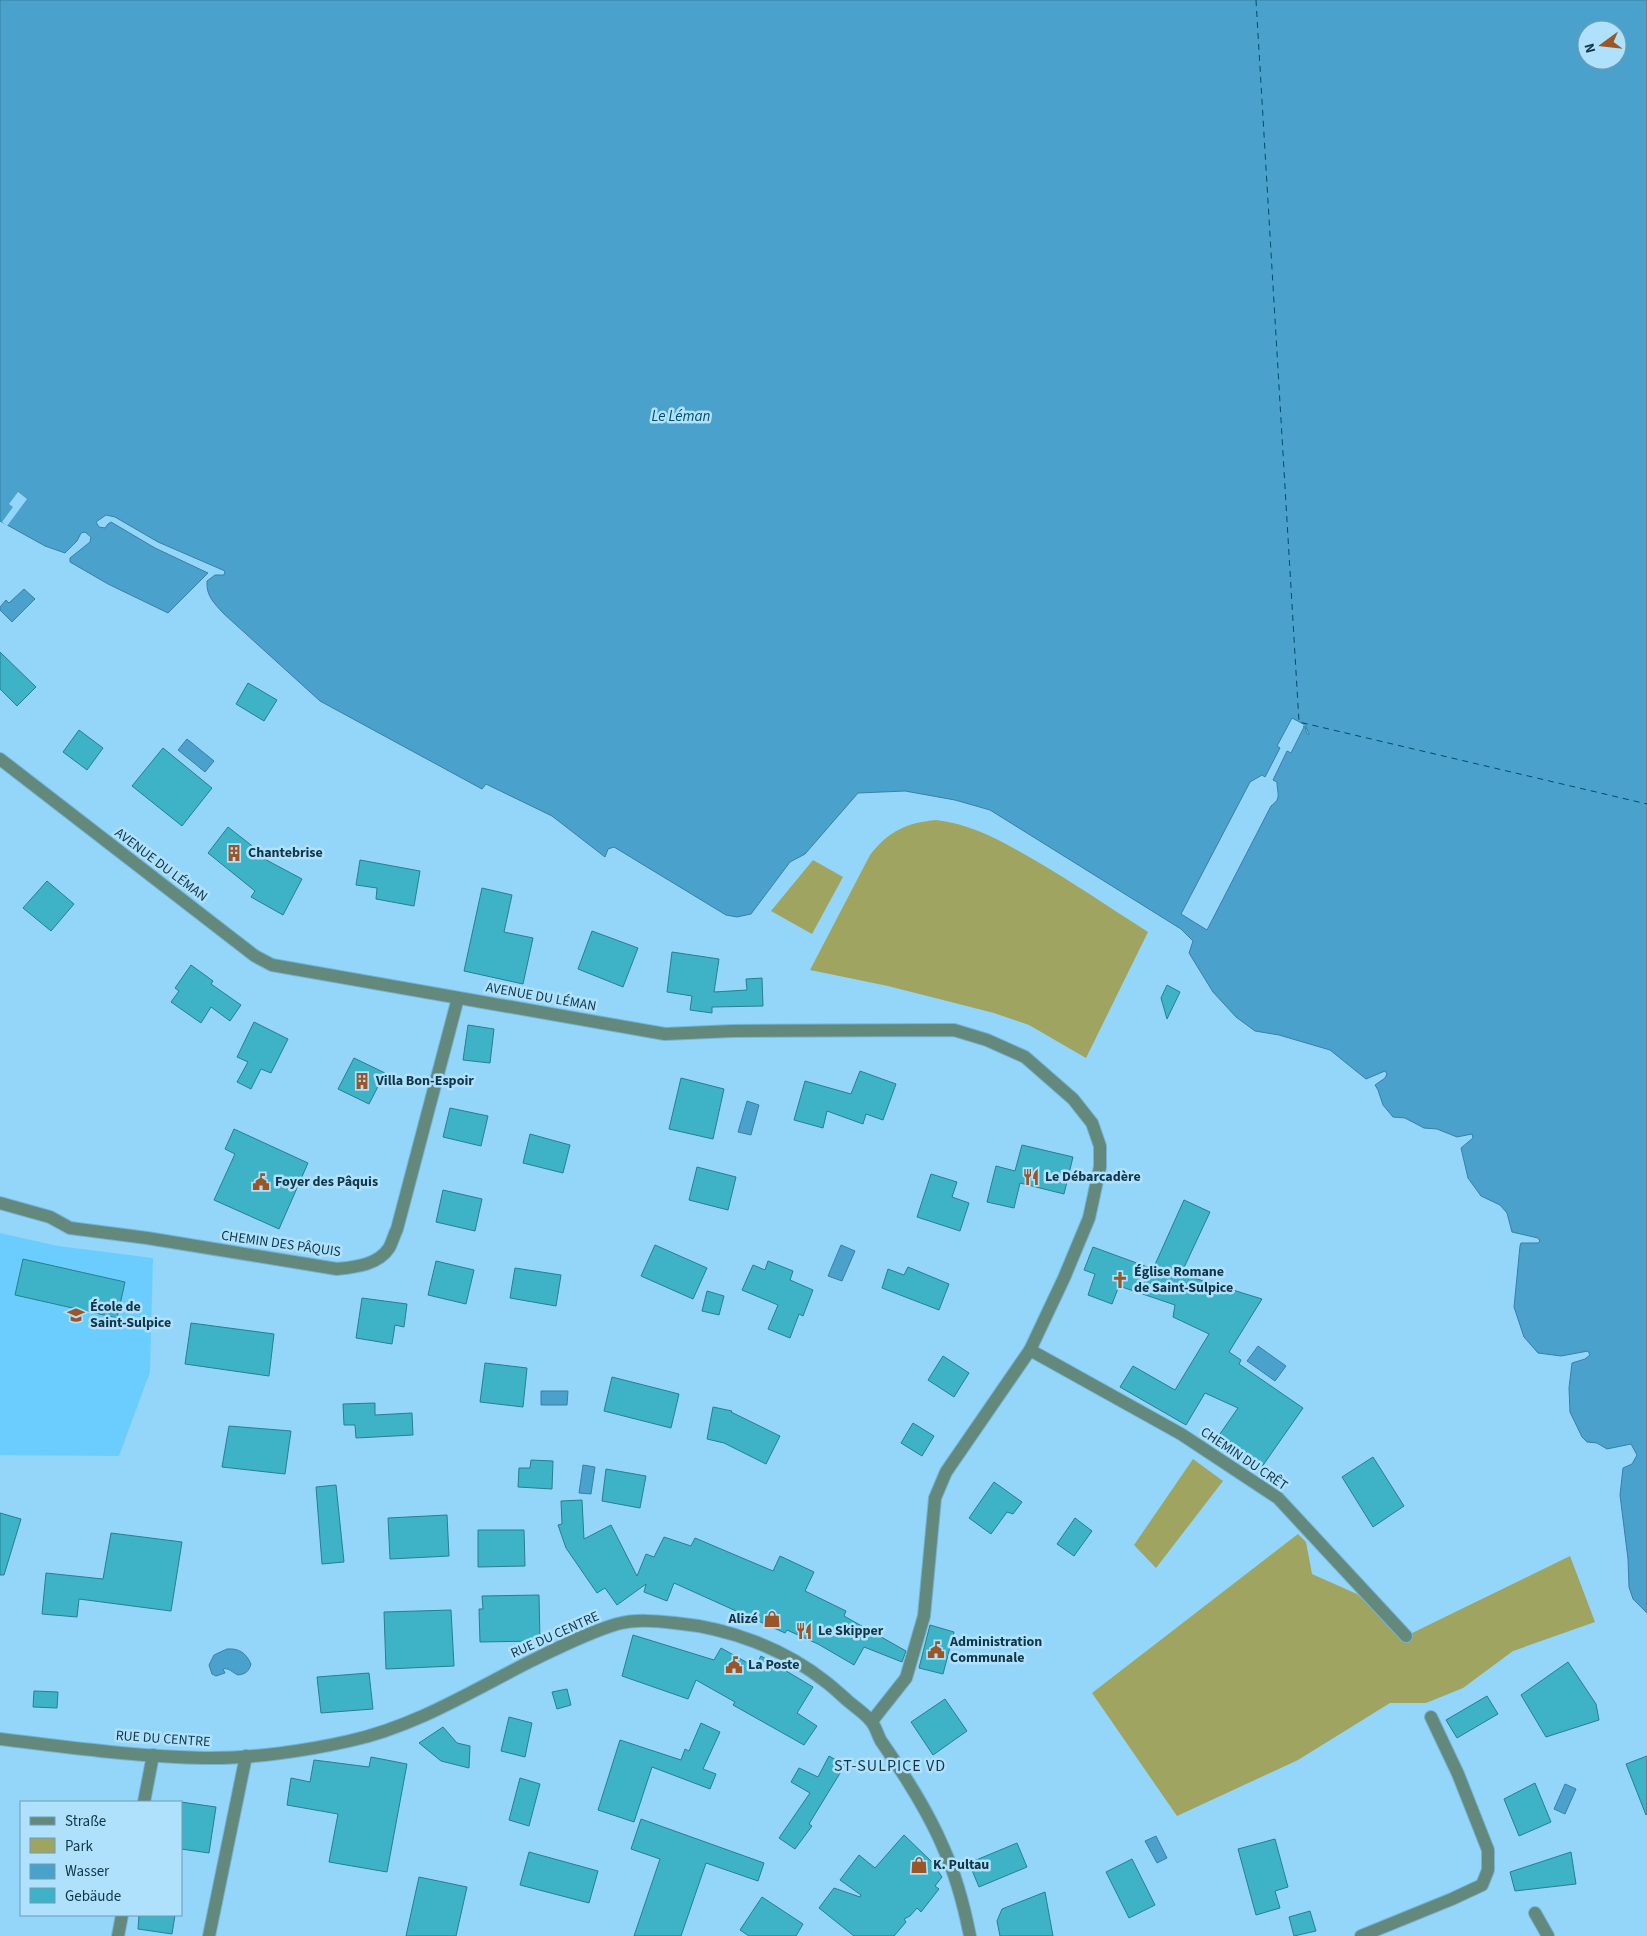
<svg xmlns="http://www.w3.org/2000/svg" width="1647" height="1936" font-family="'Source Sans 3',sans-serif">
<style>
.built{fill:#6bcdfe}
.green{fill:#9fa460}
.water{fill:#49a1cc;stroke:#3881a4;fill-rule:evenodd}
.pier{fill:#93d6fa}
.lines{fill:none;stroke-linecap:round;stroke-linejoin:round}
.ferry{stroke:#004d6a;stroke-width:1;stroke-dasharray:6 5;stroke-linecap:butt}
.building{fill:#3eb2c7;stroke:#277f8f}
.minor-casing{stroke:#76b3d3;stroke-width:14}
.minor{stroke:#62897c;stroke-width:12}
.labels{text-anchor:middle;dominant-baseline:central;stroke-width:5;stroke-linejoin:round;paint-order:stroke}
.poi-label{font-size:14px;font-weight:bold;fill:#103648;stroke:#afe1fc;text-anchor:start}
.street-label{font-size:14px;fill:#103648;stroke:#afe1fc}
.water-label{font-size:15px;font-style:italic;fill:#004d6a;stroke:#afe1fc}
.quarter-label{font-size:16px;letter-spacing:1px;fill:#103648;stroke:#afe1fc}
</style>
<rect width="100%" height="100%" fill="#93d6fa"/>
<path class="built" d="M0 1233 58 1246 153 1258 150 1372 119 1456 0 1455Z"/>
<g class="green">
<path d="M936 820C972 824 1001 841 1031 858 1071 881 1109 907 1148 932L1086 1058 1029 1025 994 1013 888 986 810 970 870 855C889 831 906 823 936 820Z"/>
<path d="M813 860 843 877 812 934 771 911Z"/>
<path d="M1193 1459 1223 1481 1156 1568 1134 1545Z"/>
<path d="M1298 1534 1306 1542 1312 1574 1357 1594 1406 1636 1570 1556 1595 1622 1513 1651 1463 1688 1426 1703H1390L1298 1760 1177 1816 1092 1693Z"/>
</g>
<g class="water">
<path d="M0 0H1647V1613L1633 1599 1629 1587 1628 1559 1620 1495 1623 1468 1632 1464 1637 1455 1631 1444 1607 1449 1597 1443 1587 1442 1582 1437 1570 1412 1569 1388 1572 1363 1585 1359 1590 1355 1588 1351 1561 1356 1538 1353 1524 1337 1514 1307 1520 1246 1521 1243H1538L1540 1241 1538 1238 1512 1232 1507 1213 1500 1205 1481 1196 1468 1178 1461 1148 1473 1138 1472 1134 1457 1137 1437 1129 1424 1128 1405 1118 1393 1117 1383 1105 1378 1090 1375 1085 1385 1078 1387 1074 1385 1071 1366 1079 1330 1050 1279 1035 1255 1031 1236 1017 1213 992 1189 953 1193 941 1181 929 990 810 955 800 905 791 858 793 805 854 790 862 751 914 737 917 726 915 614 847 608 849 605 857 552 816 486 784 482 789 320 701 224 614C214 603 206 596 207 581L215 575H224L225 571 158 542 115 517 106 515 96 522 99 527 105 528 108 524 111 522 155 548 208 573 168 613 108 584 70 562V558L90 542 91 537 85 532 81 533 77 541 65 553 45 546 0 521ZM1587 30H1617V60H1587ZM1292 718 1305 725 1309 734H1307L1305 727 1303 726 1304 727 1291 753 1287 751 1273 780 1277 782C1277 794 1282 798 1271 806L1207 930 1181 914 1250 782 1262 775 1265 777 1280 748 1277 746Z"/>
<path d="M24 589 35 599 12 622 0 610V607L6 600 9 603Z"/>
<path d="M187 739 214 761 205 772 178 750Z"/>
<path d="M747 1101 759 1105 751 1135 738 1132Z"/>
<path d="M841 1245 855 1251 842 1281 828 1276Z"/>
<path d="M1258 1346 1286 1366 1275 1381 1247 1361Z"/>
<path d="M541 1391H568L567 1405H541Z"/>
<path d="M583 1465 595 1467 591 1494 579 1493Z"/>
<path d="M227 1649C239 1648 246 1653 251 1664 249 1671 246 1674 238 1675 233 1673 228 1667 223 1669L225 1673 216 1676 212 1674 209 1665 214 1655Z"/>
<path d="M1565 1784 1576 1789 1565 1814 1554 1809Z"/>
<path d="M1156 1836 1167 1858 1157 1863 1145 1841Z"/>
</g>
<path class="pier" d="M18 492 27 499 7 526 2 522 13 507 9 504Z"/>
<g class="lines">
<path class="ferry" d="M1256 0 1299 722 1647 804"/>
</g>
<g class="building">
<path d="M0 652 36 687 17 706 0 689Z"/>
<path d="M248 683 277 700 264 721 236 704Z"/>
<path d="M79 730 103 748 87 770 63 752Z"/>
<path d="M163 748 212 788 182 826 132 786Z"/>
<path d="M228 827 260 852 257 855 302 879 283 915 251 897 255 891 208 853Z"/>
<path d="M360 860 420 871 414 906 376 899 377 888 356 885Z"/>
<path d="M47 881 74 904 51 931 23 908Z"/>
<path d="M482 888 512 895 504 932 533 938 523 984 464 971Z"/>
<path d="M592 931 638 948 623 987 578 969Z"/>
<path d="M672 952 719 959 714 992 747 990 746 979 762 978 763 1006 712 1007V1013L690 1010 692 996 667 992Z"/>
<path d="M191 965 213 981 211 984 241 1005 230 1021 211 1007 201 1023 171 1002 179 991 175 988Z"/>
<path d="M1167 985 1180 992 1167 1019 1161 998Z"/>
<path d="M254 1022 288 1039 271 1073 261 1069 251 1089 237 1082 248 1062 237 1057Z"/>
<path d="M468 1025 494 1029 490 1063 463 1060Z"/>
<path d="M354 1058 385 1073 369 1104 338 1089Z"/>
<path d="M860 1071 896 1084 883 1120 866 1114 863 1124 827 1111 823 1128 794 1120 805 1081 851 1094Z"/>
<path d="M681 1078 724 1089 713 1139 669 1129Z"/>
<path d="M450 1108 488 1116 481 1146 443 1137Z"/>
<path d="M234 1129 308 1163 279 1229 214 1200 235 1154 225 1149Z"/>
<path d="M530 1134 570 1145 563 1173 523 1163Z"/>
<path d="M1022 1145 1073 1157 1064 1194 1020 1183 1014 1208 987 1202 996 1166 1015 1171Z"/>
<path d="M697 1167 736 1177 728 1210 689 1200Z"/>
<path d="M931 1174 957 1182 952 1197 969 1203 960 1231 917 1217Z"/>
<path d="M443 1190 482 1199 475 1231 436 1222Z"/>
<path d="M1184 1200 1210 1212 1181 1274 1262 1299 1229 1352 1241 1360 1239 1364 1303 1408 1259 1471 1215 1441 1238 1408 1205 1393 1186 1425 1120 1387 1133 1366 1175 1390 1209 1334 1173 1317 1175 1305 1119 1286 1112 1304 1088 1295 1095 1274 1084 1270 1093 1247 1153 1269Z"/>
<path d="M655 1245 707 1268 693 1299 641 1276Z"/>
<path d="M23 1259 125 1282 117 1318 15 1295Z"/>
<path d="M436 1261 474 1270 466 1304 428 1295Z"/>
<path d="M768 1261 793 1271 790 1280 813 1290 803 1316 799 1314 790 1338 768 1329 778 1305 742 1290 753 1265 765 1270Z"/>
<path d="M908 1267 949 1284 939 1310 882 1288 888 1269 904 1275Z"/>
<path d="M515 1268 561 1275 556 1306 510 1298Z"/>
<path d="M707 1291 724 1296 719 1315 702 1311Z"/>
<path d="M362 1298 407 1304 404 1327 395 1325 392 1344 356 1338Z"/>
<path d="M191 1323 274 1334 269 1376 185 1364Z"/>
<path d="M943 1356 969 1373 954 1397 928 1380Z"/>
<path d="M485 1363 527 1368 523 1407 480 1402Z"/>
<path d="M612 1377 679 1394 671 1428 604 1411Z"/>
<path d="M375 1403V1415L412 1413 413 1435 356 1438 355 1425H344L343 1404Z"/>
<path d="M713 1407 732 1411 731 1412 780 1436 766 1464 724 1443 707 1439Z"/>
<path d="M913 1423 934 1436 922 1456 901 1443Z"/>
<path d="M229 1426 291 1431 285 1474 222 1467Z"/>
<path d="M1373 1457 1404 1506 1373 1527 1342 1477Z"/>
<path d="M531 1460 553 1461 552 1489 518 1487 519 1468H530Z"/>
<path d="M606 1469 646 1476 640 1508 602 1501Z"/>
<path d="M994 1482 1022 1502 1013 1514 1007 1512 991 1534 969 1518Z"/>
<path d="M336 1485 344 1562 322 1564 316 1487Z"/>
<path d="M582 1500 584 1539 611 1525 637 1576 646 1554 654 1557 664 1537 691 1546 695 1538 773 1571 780 1556 814 1572 805 1591 846 1611 844 1616 906 1651 902 1662 864 1647 854 1665 818 1644 787 1630 785 1633 674 1583 667 1601 644 1592 646 1584 617 1605 605 1588 597 1593 566 1548 558 1525 562 1524 561 1501Z"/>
<path d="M0 1513 21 1519 4 1575H0Z"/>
<path d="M447 1515 449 1556 390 1559 388 1518Z"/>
<path d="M1075 1518 1092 1531 1074 1556 1057 1544Z"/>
<path d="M478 1530H524L525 1566 478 1567Z"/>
<path d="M111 1533 182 1542 171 1611 79 1599 77 1617 42 1614 46 1573 103 1579Z"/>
<path d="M539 1595 540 1641 480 1642 479 1609H483L482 1596Z"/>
<path d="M451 1610 454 1666 386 1669 384 1612Z"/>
<path d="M930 1625 954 1632 943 1674 919 1668Z"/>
<path d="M633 1635 714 1660 721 1648 755 1667 761 1656 813 1687 797 1713 817 1726 804 1745 733 1705 735 1702 696 1680 688 1699 622 1676Z"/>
<path d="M1568 1662 1596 1704 1599 1720 1546 1737 1521 1695Z"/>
<path d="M369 1673 373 1709 321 1713 317 1677Z"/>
<path d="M567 1689 571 1705 557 1709 552 1692Z"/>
<path d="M34 1691 58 1692 57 1708 33 1707Z"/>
<path d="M1487 1696 1498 1714 1457 1738 1446 1720Z"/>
<path d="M945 1699 967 1731 933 1755 911 1722Z"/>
<path d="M509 1717 532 1723 525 1757 501 1751Z"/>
<path d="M701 1723 720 1732 703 1769 716 1774 710 1789 652 1767 634 1822 598 1810 620 1740 681 1760 685 1749 689 1751Z"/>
<path d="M443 1727 457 1743 470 1746 469 1768 441 1761 419 1743Z"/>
<path d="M829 1756 845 1765 809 1824 812 1826 795 1849 779 1838 810 1793 791 1782 799 1768 818 1777Z"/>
<path d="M1647 1756V1814L1646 1815 1626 1764Z"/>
<path d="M371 1757 407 1764 387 1872 329 1862 338 1814 287 1805 291 1778 310 1782 314 1760 369 1767Z"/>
<path d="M520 1778 540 1784 529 1826 509 1820Z"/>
<path d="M1535 1783 1551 1822 1519 1836 1504 1799Z"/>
<path d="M181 1802 216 1807 209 1853 181 1849Z"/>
<path d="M641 1819 764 1863 758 1881 706 1863 681 1936H634L660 1859 631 1849Z"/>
<path d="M904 1835 932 1862 942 1877 935 1886 939 1889 921 1912 917 1908 910 1916 904 1919 906 1922 894 1936H854L819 1908 834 1888 860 1897 861 1895 840 1880 859 1855 875 1868Z"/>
<path d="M1275 1839 1288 1887 1275 1891 1280 1908 1256 1915 1238 1849Z"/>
<path d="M1017 1843 1027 1867 979 1887 969 1863Z"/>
<path d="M529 1852 598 1871 589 1903 520 1885Z"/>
<path d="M1571 1852 1576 1884 1515 1891 1510 1872Z"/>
<path d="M1132 1859 1155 1905 1129 1918 1106 1872Z"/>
<path d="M419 1877 467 1887 456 1936H406Z"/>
<path d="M1045 1892 1053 1936H1000L997 1921 1002 1909Z"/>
<path d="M762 1897 803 1924 796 1936H749L740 1930Z"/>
<path d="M1310 1911 1316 1931 1294 1936 1289 1917Z"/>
<path d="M139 1915H175L172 1934 138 1929Z"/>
</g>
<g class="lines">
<g class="minor-casing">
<g id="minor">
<path d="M0 759 255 956 272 965 665 1034 732 1031 954 1030 987 1040 1025 1057 1073 1099 1092 1123 1100 1146V1167L1089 1218 1064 1278 1030 1350 946 1472 935 1498 924 1616 906 1678 872 1721"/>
<path d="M0 1203 50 1217 70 1228 147 1238 337 1269C355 1267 378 1265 389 1248 392 1243 394 1235 397 1229L458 998"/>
<path d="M1030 1350 1181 1434 1278 1498 1406 1636"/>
<path d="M0 1739C67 1747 136 1757 204 1758 249 1759 305 1751 349 1741 414 1727 472 1691 531 1661 558 1648 587 1633 617 1624 636 1619 656 1621 675 1623 729 1628 783 1648 826 1682 834 1688 841 1695 848 1701 855 1707 864 1713 870 1720 876 1726 877 1734 881 1741 904 1774 927 1809 943 1847 956 1875 964 1906 970 1936"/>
<path d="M144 1802 153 1755"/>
<path d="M1535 1913 1548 1936"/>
<path d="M118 1936 122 1915"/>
<path d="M209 1936 246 1756"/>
<path d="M1361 1936 1452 1899 1482 1885 1488 1870V1850L1458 1774 1431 1717"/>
</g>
</g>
<use href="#minor" class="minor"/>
</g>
<defs>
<g id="building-bare" transform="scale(1.35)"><path d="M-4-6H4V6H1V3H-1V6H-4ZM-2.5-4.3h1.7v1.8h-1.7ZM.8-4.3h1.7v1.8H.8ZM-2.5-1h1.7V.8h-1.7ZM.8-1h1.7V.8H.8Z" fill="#9a5627" stroke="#afe1fc" stroke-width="2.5" paint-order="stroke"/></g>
<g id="restaurant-bare" transform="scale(1.35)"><path d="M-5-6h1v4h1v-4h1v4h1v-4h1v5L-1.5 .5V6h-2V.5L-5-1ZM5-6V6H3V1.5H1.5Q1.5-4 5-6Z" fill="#9a5627" stroke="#afe1fc" stroke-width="2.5" paint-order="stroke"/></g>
<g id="civic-bare" transform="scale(1.35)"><path d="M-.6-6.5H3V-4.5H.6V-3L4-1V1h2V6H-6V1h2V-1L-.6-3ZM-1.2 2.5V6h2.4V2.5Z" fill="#9a5627" stroke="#afe1fc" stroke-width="2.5" paint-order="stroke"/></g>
<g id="church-bare" transform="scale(1.35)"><path d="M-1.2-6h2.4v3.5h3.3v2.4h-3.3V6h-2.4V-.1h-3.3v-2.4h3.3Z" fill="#9a5627" stroke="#afe1fc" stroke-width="2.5" paint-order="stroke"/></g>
<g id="school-bare" transform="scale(1.35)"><path d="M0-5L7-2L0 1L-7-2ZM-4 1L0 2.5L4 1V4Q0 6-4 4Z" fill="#9a5627" stroke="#afe1fc" stroke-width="2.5" paint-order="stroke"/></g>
<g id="shop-bare" transform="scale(1.35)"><path d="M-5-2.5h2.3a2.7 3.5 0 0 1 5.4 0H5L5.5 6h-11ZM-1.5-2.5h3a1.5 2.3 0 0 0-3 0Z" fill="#9a5627" stroke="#afe1fc" stroke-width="2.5" paint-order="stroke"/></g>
</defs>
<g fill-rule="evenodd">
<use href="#building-bare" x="234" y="853"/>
<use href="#building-bare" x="362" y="1081"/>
<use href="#restaurant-bare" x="1031" y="1177"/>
<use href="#civic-bare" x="261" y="1182"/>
<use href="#church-bare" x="1120" y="1280"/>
<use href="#school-bare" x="76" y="1315"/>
<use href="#shop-bare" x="772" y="1619"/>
<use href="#restaurant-bare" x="804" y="1631"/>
<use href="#civic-bare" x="936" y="1650"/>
<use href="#civic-bare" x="734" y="1665"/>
<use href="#shop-bare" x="919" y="1865"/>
</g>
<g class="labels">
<g class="poi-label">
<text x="248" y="853">Chantebrise</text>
<text x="376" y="1081">Villa Bon-Espoir</text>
<text x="1045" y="1177">Le Débarcadère</text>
<text x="275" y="1182">Foyer des Pâquis</text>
<text x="1134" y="1272">Église Romane<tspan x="1134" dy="16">de Saint-Sulpice</tspan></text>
<text x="90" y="1307">École de<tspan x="90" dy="16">Saint-Sulpice</tspan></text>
<text x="758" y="1619" text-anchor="end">Alizé</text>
<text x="818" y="1631">Le Skipper</text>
<text x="950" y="1642">Administration<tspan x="950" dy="16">Communale</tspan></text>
<text x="748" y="1665">La Poste</text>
<text x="933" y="1865">K. Pultau</text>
</g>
<g class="street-label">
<text transform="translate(161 865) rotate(37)">AVENUE DU LÉMAN</text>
<text transform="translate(541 997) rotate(10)">AVENUE DU LÉMAN</text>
<text transform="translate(281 1244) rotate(8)">CHEMIN DES PÂQUIS</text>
<text transform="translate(1244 1459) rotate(34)">CHEMIN DU CRÊT</text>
<text transform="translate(555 1635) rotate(-24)">RUE DU CENTRE</text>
<text transform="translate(163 1739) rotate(4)">RUE DU CENTRE</text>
</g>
<g class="water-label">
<text x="681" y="416">Le Léman</text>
</g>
<g class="quarter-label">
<text x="890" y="1766">ST-SULPICE VD</text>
</g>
</g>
<rect x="20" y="1801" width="162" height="115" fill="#afe1fc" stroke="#6f9db4"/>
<rect x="30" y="1817" width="25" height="8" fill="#62897c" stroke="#6f9db4"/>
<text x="65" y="1826" font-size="15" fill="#103648">Straße</text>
<rect x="30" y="1838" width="25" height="15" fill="#9fa460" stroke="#6f9db4"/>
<text x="65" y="1851" font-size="15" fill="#103648">Park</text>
<rect x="30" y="1864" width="25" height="15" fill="#49a1cc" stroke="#6f9db4"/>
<text x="65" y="1876" font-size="15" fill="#103648">Wasser</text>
<rect x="30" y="1888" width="25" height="15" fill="#3eb2c7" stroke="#6f9db4"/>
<text x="65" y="1901" font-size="15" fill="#103648">Gebäude</text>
<g transform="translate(1602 45) rotate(255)"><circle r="24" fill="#afe1fc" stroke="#6f9db4"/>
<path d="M0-4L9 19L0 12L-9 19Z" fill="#9a5627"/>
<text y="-8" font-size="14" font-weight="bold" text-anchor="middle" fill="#103648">N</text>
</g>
</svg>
